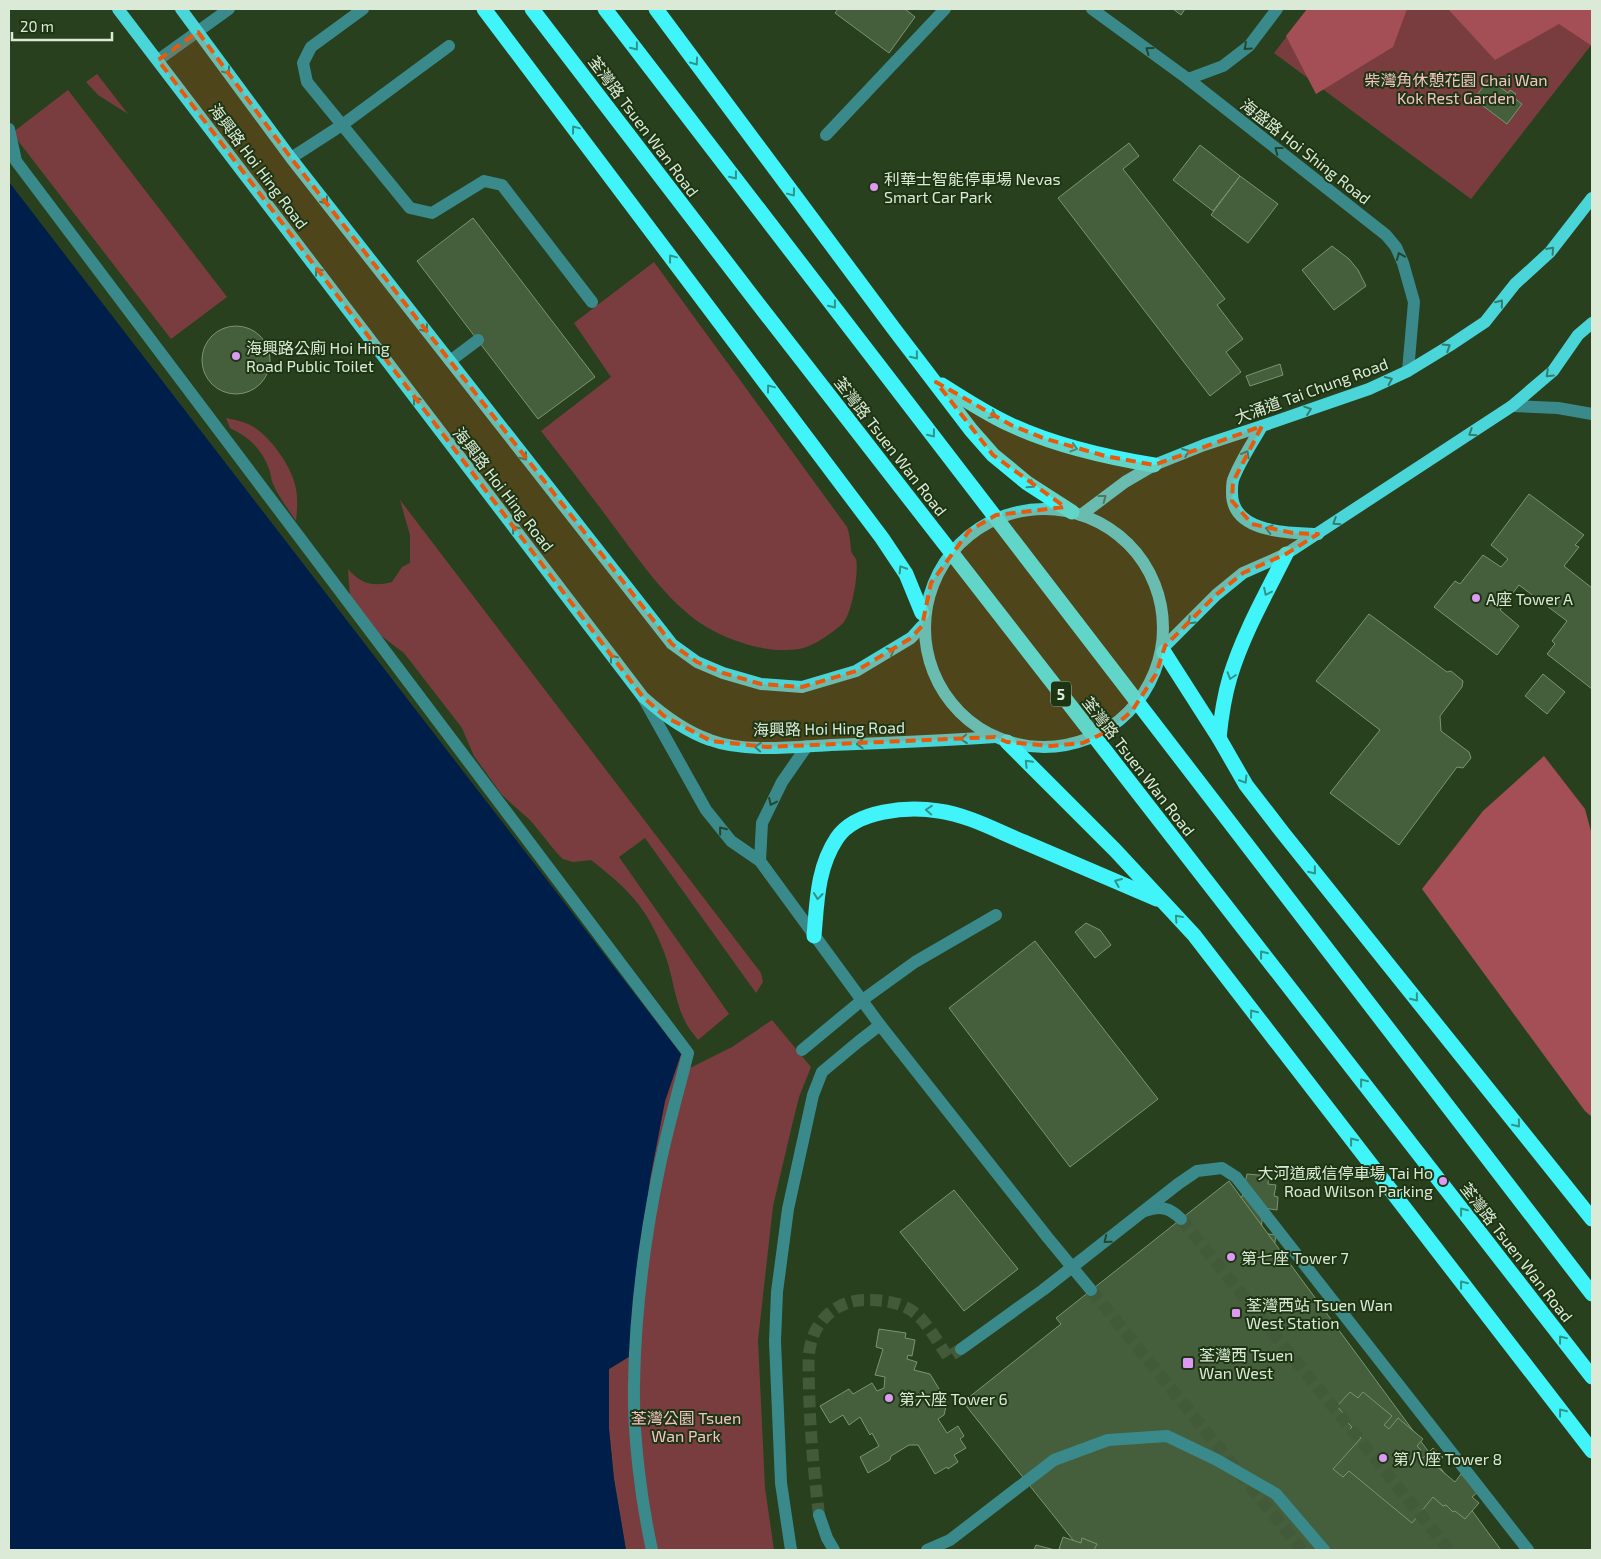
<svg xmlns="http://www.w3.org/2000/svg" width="1601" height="1559" font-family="'Exo 2','Noto Sans TC',sans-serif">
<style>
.green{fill:#793d40}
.forest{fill:#a44f55}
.water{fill:#001e4a}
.pier{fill:#28401e}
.building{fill:#455e3b;stroke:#79956f}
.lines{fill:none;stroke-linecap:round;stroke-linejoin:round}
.minor-tunnel{stroke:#435a3a;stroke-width:12;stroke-dasharray:12 6;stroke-linecap:butt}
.minor{stroke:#3a8a8c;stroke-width:12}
.major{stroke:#4ad5d9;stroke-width:12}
.highway{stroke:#41f4f9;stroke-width:15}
.oneway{stroke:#309486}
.oneway2{stroke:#24462c}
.oneway3{stroke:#327d6d}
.marked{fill:#e8590c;fill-opacity:0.2;stroke:#e8590c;stroke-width:4;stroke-dasharray:10 6;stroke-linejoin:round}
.poi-dot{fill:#dd99f3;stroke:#1e3514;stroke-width:2}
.labels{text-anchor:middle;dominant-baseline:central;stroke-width:4;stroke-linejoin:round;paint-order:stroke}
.shield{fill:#1e3514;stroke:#a2b49c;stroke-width:1}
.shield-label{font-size:15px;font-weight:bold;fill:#dbead6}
.park-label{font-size:16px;fill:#f5c3c3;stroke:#1e3514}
.street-label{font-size:16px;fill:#dbead6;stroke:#1e3514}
.poi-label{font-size:16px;fill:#dbead6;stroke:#1e3514;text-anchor:start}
</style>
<rect width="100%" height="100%" fill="#28401e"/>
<g class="green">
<path d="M1308 9H1592V44L1471 199 1274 53Z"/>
<path d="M97 74 128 114 98 95 86 82Z"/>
<path d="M68 90 227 297 171 339 12 133Z"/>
<path d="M654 262 847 527C850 535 850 541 851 549 851 553 854 556 856 559 859 573 852 611 844 622 842 625 838 627 835 630 824 638 813 646 799 649 763 655 712 636 686 612 662 592 643 565 624 540 597 503 569 467 541 431L611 377 574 323Z"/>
<path d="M226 418C235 420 243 421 252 426 270 436 293 468 296 489 298 499 297 511 296 521 288 509 279 497 273 484 271 480 271 474 269 469 262 449 249 437 230 428Z"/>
<path d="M400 500 761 973 763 982 756 993 645 838 619 857 729 1014 698 1040C694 1034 688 1028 685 1021 674 1000 673 974 664 952 647 907 628 889 591 860L573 862 563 859 556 852 531 821 502 795 474 756 462 728 404 653 376 632 350 596 348 569C361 584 372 587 392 582L402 567 410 563V535Z"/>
<path d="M772 1020 811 1067 799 1097 794 1117 773 1206 758 1340 765 1488 774 1550H626L614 1479 609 1429V1369L632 1355 634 1300 650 1179 665 1101 681 1054 684 1071 732 1047Z"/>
</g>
<g class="forest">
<path d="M1307 9H1407L1393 47 1316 94 1286 36Z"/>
<path d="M1448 9H1592V46L1559 24 1495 60Z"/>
<path d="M1544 756 1585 809 1592 835V1117L1585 1111 1422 889 1483 811Z"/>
</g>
<path class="water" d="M9 182 681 1054 665 1101 650 1179 634 1300 632 1355 609 1369V1429L614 1479 626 1550H9Z"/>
<path class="pier" d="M1592 135V345L1496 268Z"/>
<g class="building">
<path d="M838 9H905L915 17 889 53 835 13Z"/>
<path d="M1173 9H1185L1181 15Z"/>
<path d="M1489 79 1508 93 1510 90 1516 94 1513 97 1522 104 1507 124 1474 99Z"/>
<path d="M1129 143 1139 156 1123 169 1225 299 1217 305 1243 339 1226 352 1241 372 1210 396 1058 198Z"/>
<path d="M1200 145 1240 176 1213 211 1173 180Z"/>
<path d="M1240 176 1278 204 1248 243 1211 215Z"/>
<path d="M473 218 595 377 538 419 417 261Z"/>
<path d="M1332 246 1349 259 1358 270 1366 286 1334 310 1302 270Z"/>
<circle cx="236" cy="360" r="34"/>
<path d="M1280 364 1283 375 1250 386 1246 376Z"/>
<path d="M1529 494 1584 535 1575 545 1579 547 1564 566 1592 588V689L1547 654 1555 644 1552 641 1567 621 1519 585 1500 610 1519 626 1497 655 1434 607 1455 581 1460 584 1483 555 1501 567 1508 559 1491 545Z"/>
<path d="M1369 614 1447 672 1451 671 1463 681 1462 687 1440 716 1441 731 1469 752 1471 758 1463 768 1457 767 1399 845 1330 793 1380 730 1316 681Z"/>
<path d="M1543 674 1565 692 1547 714 1525 696Z"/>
<path d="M1086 923 1100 930 1111 945 1095 958 1075 932Z"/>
<path d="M1035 941 1158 1099 1070 1167 949 1008Z"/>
<path d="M1247 1174 1269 1176 1268 1184 1276 1185 1274 1196 1278 1197 1277 1210 1263 1208 1261 1233 1276 1235 1274 1248 1260 1246 1258 1254H1264L1263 1260 1273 1261 1269 1293 1254 1291 1253 1297 1265 1299 1260 1336 1252 1334 1251 1344 1232 1341 1233 1330H1231L1232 1318H1230L1231 1303 1184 1298 1186 1285 1195 1286 1202 1217H1205L1207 1206 1225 1208 1226 1211 1238 1212 1240 1197H1242Z"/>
<path d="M1229 1181 1501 1550H1081L963 1402 1061 1324 1056 1318Z"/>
<path d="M954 1190 1018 1269 964 1311 900 1232Z"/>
<path d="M879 1329 906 1333 905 1338 915 1340 912 1356 908 1355 907 1359 917 1362 914 1370 930 1374 947 1402 944 1415 938 1419 947 1433 958 1426 964 1436 960 1439 966 1448 954 1455 958 1462 948 1469 947 1467 935 1474 918 1445H909L891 1456 890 1460 868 1473 860 1457 879 1446 872 1433 870 1435 860 1417 849 1425 843 1415 830 1423 820 1406 849 1389 853 1394 872 1383 877 1391 884 1388 885 1377 875 1375 883 1349 876 1347Z"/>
<path d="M1350 1392 1358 1398 1363 1392 1392 1416 1384 1425 1389 1429 1398 1418 1423 1439 1417 1446 1421 1450 1417 1454 1423 1458 1433 1448 1443 1457 1436 1466 1455 1482 1461 1474 1478 1492 1472 1497 1479 1503 1465 1519 1455 1511 1453 1512 1446 1505 1443 1506 1433 1497 1412 1523 1349 1471 1343 1477 1333 1469 1361 1438 1350 1429 1352 1427 1344 1419 1346 1417 1337 1406Z"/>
<path d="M1063 1537 1081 1543 1082 1538 1097 1544 1094 1550H1064L1059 1549Z"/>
<path d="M1036 1545 1055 1550H1034Z"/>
</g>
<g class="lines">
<g class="minor-tunnel">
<path d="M1181 1219 1449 1550"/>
<path d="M1091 1290 1302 1550"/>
<path d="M819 1515C814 1473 810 1431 809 1389 809 1375 807 1357 811 1343 817 1318 840 1299 867 1300 917 1300 923 1320 948 1357L961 1349"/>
</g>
<g class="minor">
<path d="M363 9 311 47 303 63 307 82 410 208 432 213 484 181 502 185 592 302"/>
<path d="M1092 9 1188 79 1386 235 1396 247 1403 263 1414 302 1408 371"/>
<path d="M158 60 229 9"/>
<path d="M1188 79 1223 66 1249 46 1277 9"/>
<path d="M9 129 16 161 688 1053C678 1093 666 1133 658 1174 644 1243 635 1314 634 1385 633 1436 641 1500 652 1550"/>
<path d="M826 135 945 9"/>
<path d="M291 158 342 125 449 46"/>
<path d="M450 361 478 340"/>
<path d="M1512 406 1558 408 1592 414"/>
<path d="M644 699 706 810 731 841 760 861 880 1025 1048 1238 1091 1290"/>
<path d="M760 861 762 823 782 782 807 746"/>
<path d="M802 1050 861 1001 915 962 996 915"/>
<path d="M1145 1211C1160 1205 1170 1208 1181 1219"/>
<path d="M961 1349 1043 1290 1178 1184 1197 1171 1222 1168 1236 1177 1528 1550"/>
<path d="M819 1515 827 1538 834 1550"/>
<path d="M791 1550 781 1483 775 1341 777 1292 788 1209 813 1095 822 1072 858 1042 880 1025"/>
<path d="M927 1550 950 1540 1054 1460 1108 1440 1167 1436 1217 1460 1276 1494 1324 1550"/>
</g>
<g class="major">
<path d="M118 9 643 697C663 715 684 731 710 740 745 753 794 747 831 745 886 743 940 741 995 737"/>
<path d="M181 9 291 158 672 644 697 662 723 673 761 684 802 687 856 671 911 638 922 626"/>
<path d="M1262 426C1252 444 1240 461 1233 480 1232 484 1232 488 1232 492 1231 533 1289 533 1318 534"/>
<circle cx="1044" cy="628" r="119"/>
<path d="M1081 515 1125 482 1154 465 1204 445 1262 426 1369 389 1408 371 1449 346 1485 322 1515 284 1550 252 1592 198"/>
<path d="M1165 646 1216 595 1243 573 1286 554 1512 406 1553 371 1578 335 1592 323"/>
</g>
<g class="highway">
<path d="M484 9 882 538 906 574 922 613"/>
<path d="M532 9 752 296 1592 1377"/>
<path d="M605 9 1592 1294"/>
<path d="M656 9 894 329 971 430 993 455 1027 483 1072 512"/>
<path d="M942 385C964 399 987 414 1011 425 1056 446 1105 457 1154 465"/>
<path d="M1164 652 1219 738 1246 785 1283 833 1592 1219"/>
<path d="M1219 738C1221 718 1224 697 1230 677 1243 634 1266 594 1286 554"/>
<path d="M1007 742 1115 850 1194 935 1592 1451"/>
<path d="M814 936C817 902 817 868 837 838 856 810 908 806 939 811 968 815 997 831 1024 842 1068 861 1113 880 1157 899"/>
</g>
</g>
<defs><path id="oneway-chevron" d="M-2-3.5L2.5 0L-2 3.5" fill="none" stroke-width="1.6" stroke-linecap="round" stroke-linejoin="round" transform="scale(1.25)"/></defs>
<g class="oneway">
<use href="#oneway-chevron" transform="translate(635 47) rotate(52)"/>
<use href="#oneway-chevron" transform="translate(695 62) rotate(54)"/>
<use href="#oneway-chevron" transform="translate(575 129) rotate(-127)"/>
<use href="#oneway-chevron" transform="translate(734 176) rotate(52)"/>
<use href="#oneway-chevron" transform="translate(792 193) rotate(53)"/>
<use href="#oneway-chevron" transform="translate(672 258) rotate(-127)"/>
<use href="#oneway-chevron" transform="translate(833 305) rotate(52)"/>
<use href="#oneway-chevron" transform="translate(915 356) rotate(51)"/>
<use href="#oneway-chevron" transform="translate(770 388) rotate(-127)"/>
<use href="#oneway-chevron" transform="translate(993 415) rotate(28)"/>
<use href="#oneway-chevron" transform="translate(932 434) rotate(52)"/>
<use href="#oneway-chevron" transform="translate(1074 448) rotate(17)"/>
<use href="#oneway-chevron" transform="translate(1031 485) rotate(34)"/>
<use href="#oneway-chevron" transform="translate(902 569) rotate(-122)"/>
<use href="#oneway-chevron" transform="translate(1267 592) rotate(116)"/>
<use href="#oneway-chevron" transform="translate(1231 676) rotate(108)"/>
<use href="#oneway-chevron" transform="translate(1028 763) rotate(-134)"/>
<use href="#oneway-chevron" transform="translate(1244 780) rotate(58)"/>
<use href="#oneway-chevron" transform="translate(929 810) rotate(-176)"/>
<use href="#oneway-chevron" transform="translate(1313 871) rotate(51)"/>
<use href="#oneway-chevron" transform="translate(1118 882) rotate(-157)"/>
<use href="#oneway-chevron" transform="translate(818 896) rotate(96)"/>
<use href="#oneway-chevron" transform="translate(1178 918) rotate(-132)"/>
<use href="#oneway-chevron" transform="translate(1263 954) rotate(-128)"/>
<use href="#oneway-chevron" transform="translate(1415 998) rotate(51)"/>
<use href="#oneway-chevron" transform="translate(1253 1013) rotate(-128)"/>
<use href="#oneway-chevron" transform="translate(1363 1082) rotate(-128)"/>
<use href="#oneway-chevron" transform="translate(1517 1124) rotate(51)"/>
<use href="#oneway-chevron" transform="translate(1353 1141) rotate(-128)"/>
<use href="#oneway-chevron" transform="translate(1463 1211) rotate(-128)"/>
<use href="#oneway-chevron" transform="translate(1463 1284) rotate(-128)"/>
<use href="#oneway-chevron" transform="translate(1562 1339) rotate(-128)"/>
<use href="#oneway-chevron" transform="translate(1562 1412) rotate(-128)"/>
</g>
<g class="oneway2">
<use href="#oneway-chevron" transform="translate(1247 47) rotate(138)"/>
<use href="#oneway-chevron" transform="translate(1149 50) rotate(-144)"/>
<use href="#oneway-chevron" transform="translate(1278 150) rotate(-142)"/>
<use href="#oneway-chevron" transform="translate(1400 256) rotate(-112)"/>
<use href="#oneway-chevron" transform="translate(772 802) rotate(115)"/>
<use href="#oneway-chevron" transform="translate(722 830) rotate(-129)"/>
<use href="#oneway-chevron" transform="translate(1107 1240) rotate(141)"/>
</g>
<g class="oneway3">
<use href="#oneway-chevron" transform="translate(227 71) rotate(53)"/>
<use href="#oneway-chevron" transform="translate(325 201) rotate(52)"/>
<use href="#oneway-chevron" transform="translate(1551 250) rotate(-48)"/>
<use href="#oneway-chevron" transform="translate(318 271) rotate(-127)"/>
<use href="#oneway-chevron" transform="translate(1500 303) rotate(-51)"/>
<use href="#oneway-chevron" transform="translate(425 329) rotate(52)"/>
<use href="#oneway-chevron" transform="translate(1447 347) rotate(-32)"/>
<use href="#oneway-chevron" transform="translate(1549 374) rotate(136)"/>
<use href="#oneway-chevron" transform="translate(1389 380) rotate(-25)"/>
<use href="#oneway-chevron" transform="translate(416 400) rotate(-127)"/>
<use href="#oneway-chevron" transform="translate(1308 410) rotate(-19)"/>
<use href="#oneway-chevron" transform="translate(1472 433) rotate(147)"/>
<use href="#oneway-chevron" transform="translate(1186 452) rotate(-22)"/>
<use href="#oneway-chevron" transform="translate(1246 454) rotate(-60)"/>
<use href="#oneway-chevron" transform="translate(524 457) rotate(52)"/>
<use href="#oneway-chevron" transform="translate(1103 498) rotate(-37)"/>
<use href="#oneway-chevron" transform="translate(1336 522) rotate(147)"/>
<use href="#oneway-chevron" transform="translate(515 529) rotate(-128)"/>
<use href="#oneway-chevron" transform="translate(1269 529) rotate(-166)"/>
<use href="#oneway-chevron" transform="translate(1191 621) rotate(136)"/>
<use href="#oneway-chevron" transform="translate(891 651) rotate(-30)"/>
<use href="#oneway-chevron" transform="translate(613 658) rotate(-127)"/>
<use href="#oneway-chevron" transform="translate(964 739) rotate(175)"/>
<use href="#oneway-chevron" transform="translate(860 744) rotate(178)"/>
<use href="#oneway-chevron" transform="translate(758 747) rotate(-176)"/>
</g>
<path class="marked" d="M198 32 291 158 672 644 697 662 723 673 761 684 802 687 856 671 911 638 922 626 931 583 969 531 996 515 1065 507 993 455 936 382 1011 425 1043 438 1105 456 1154 465 1262 426 1233 482 1232 501 1252 524 1293 533 1318 534 1286 554 1243 573 1216 595 1165 646 1156 674 1132 711 1110 730 1083 743 1051 746 1007 742 995 737 767 747 711 741 664 716 643 697 158 60Z"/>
<g class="poi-dot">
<circle cx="874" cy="187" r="5"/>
<circle cx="236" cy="356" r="5"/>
<circle cx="1476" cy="598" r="5"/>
<circle cx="1443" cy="1181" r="5"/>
<circle cx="1231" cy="1257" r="5"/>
<rect x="1231" y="1308" width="10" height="10" rx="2.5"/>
<rect x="1182" y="1357" width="12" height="12" rx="2.5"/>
<circle cx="889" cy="1398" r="5"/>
<circle cx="1383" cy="1458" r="5"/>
</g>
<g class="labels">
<rect class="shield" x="1051" y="681.5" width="20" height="25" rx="4"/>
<g class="shield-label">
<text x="1061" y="694">5</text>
</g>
<g class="park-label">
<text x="1456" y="79">柴灣角休憩花園 Chai Wan<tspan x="1456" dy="18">Kok Rest Garden</tspan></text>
<text x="686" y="1417">荃灣公園 Tsuen<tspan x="686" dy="18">Wan Park</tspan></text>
</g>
<g class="street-label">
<text transform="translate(644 126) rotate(53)">荃灣路 Tsuen Wan Road</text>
<text transform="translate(1306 151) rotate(38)">海盛路 Hoi Shing Road</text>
<text transform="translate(259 166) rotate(53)">海興路 Hoi Hing Road</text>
<text transform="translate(1311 390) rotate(-20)">大涌道 Tai Chung Road</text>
<text transform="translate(891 446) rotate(52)">荃灣路 Tsuen Wan Road</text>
<text transform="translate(504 489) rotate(52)">海興路 Hoi Hing Road</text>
<text transform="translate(829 728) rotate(-1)">海興路 Hoi Hing Road</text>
<text transform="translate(1139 766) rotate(52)">荃灣路 Tsuen Wan Road</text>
<text transform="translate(1517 1252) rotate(52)">荃灣路 Tsuen Wan Road</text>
</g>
<g class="poi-label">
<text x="884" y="178">利華士智能停車場 Nevas<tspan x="884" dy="18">Smart Car Park</tspan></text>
<text x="246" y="347">海興路公廁 Hoi Hing<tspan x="246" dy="18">Road Public Toilet</tspan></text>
<text x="1486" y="598">A座 Tower A</text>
<text x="1433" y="1172" text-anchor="end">大河道威信停車場 Tai Ho<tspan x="1433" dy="18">Road Wilson Parking</tspan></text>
<text x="1241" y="1257">第七座 Tower 7</text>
<text x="1246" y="1304">荃灣西站 Tsuen Wan<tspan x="1246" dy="18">West Station</tspan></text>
<text x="1199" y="1354">荃灣西 Tsuen<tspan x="1199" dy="18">Wan West</tspan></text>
<text x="899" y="1398">第六座 Tower 6</text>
<text x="1393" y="1458">第八座 Tower 8</text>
</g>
</g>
<rect width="1601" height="1559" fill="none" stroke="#dbead6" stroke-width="20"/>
<path d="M12 32v8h100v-8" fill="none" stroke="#dbead6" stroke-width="2.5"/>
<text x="20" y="32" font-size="15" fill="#dbead6" stroke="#1e3514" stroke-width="4" paint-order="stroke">20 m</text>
</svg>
